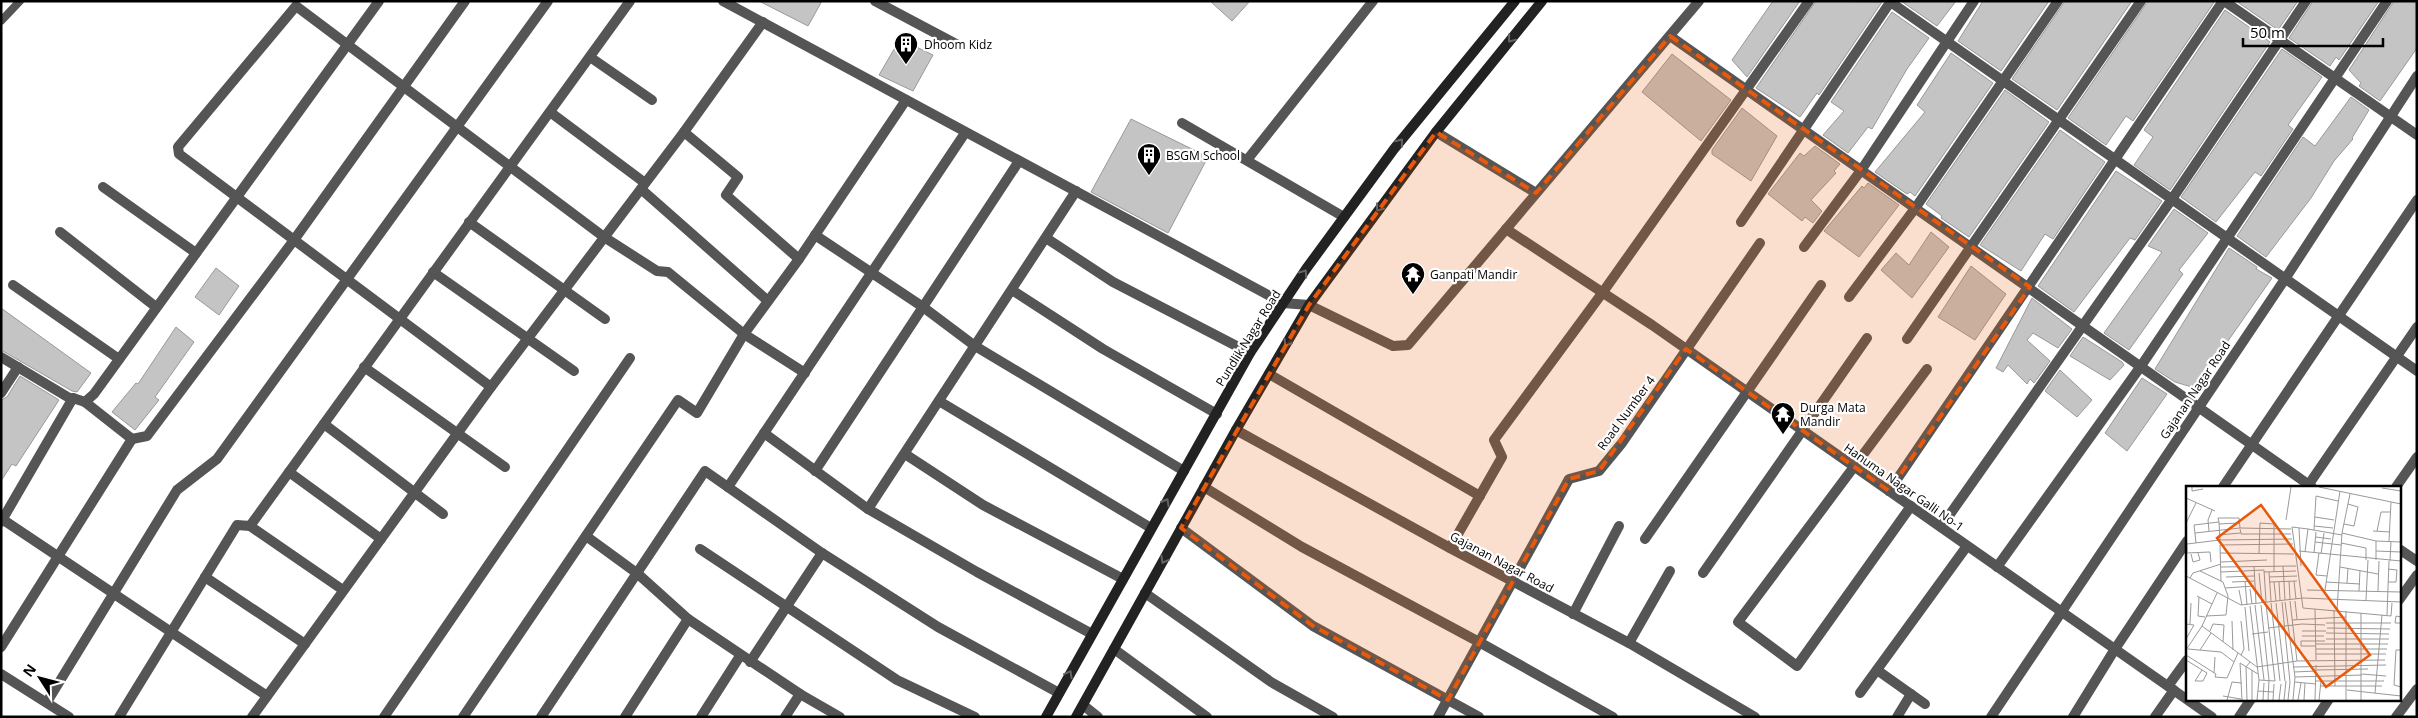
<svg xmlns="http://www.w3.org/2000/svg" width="2418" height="718" font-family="'Open Sans',sans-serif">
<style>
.building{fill:#c4c4c4;stroke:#999}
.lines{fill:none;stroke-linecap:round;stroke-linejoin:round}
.service{stroke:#555;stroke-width:8}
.minor{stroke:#555;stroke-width:10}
.secondary{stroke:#222;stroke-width:10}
.oneway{stroke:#646464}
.marked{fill:#e8590c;fill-opacity:0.2;stroke:#e8590c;stroke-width:4;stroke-dasharray:10 6;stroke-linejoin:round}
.labels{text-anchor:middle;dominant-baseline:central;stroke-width:4.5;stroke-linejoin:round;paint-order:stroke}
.poi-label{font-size:12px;fill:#000;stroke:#fff;text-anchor:start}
.street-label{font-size:12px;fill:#000;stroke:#fff}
.inset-road{fill:none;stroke:#999;stroke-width:1}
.view{fill:#e8590c;fill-opacity:0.15;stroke:#e8590c;stroke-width:2.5}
.inset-edge{fill:none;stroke:#000;stroke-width:2.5}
</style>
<rect width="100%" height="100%" fill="#fff"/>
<g class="building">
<path d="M759 1H822L808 26Z"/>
<path d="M1210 1H1250L1232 21Z"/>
<path d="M1773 1H1800L1747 77 1732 60Z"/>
<path d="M1816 1 1882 2 1819 95 1817 93 1800 117 1756 88Z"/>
<path d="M1901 1H1956L1937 26Z"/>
<path d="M1983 1H2049L2001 71 1958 41Z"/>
<path d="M2065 1H2132L2057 110 2012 79Z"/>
<path d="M2148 1H2215L2133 121 2126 116 2106 145 2068 118Z"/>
<path d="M2236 1H2298L2278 30Z"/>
<path d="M2313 1H2379L2339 60 2336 57 2330 66 2289 38Z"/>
<path d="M2394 1H2417V48L2380 101 2359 86 2361 83 2349 70Z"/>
<path d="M2225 10 2270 42 2170 190 2134 165 2153 137 2144 130Z"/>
<path d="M1892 12 1929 38 1907 69 1872 129 1868 127 1848 153 1823 135 1844 111 1831 102Z"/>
<path d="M900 39 933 55 913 91 879 75Z"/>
<path d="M2282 49 2322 77 2288 125 2293 129 2261 176 2255 172 2216 222 2181 197Z"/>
<path d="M1951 53 1993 83 1915 196 1910 192 1907 194 1875 172 1925 112 1917 105Z"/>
<path d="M1672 54 1731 100 1701 141 1642 92Z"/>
<path d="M2005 90 2049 122 1969 237 1941 218 1942 216 1926 204Z"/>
<path d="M2351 97 2369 110 2352 138 2353 139 2334 161 2311 198 2266 257 2237 236 2303 137 2315 146Z"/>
<path d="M1742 108 1777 136 1751 181 1712 154V150Z"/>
<path d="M1131 119 1208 157 1168 233 1091 192Z"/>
<path d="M2060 130 2105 162 2053 239 2045 234 2021 271 1980 245Z"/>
<path d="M1815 146 1840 164 1834 171 1836 173 1811 200 1822 211 1813 223 1805 217 1802 221 1768 194 1800 153 1804 156Z"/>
<path d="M2116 171 2162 201 2135 240 2130 238 2074 312 2038 286Z"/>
<path d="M1868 183 1899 205 1859 257 1824 231 1862 186 1864 188Z"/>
<path d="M2174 209 2208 233 2179 270 2183 274 2129 350 2104 333 2162 252 2148 246Z"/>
<path d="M1931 232 1949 247 1912 298 1881 270 1896 253 1909 265Z"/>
<path d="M2229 248 2257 267 2256 269 2272 278 2195 388 2175 382 2155 369Z"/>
<path d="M1971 266 2006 294 1975 340 1938 317Z"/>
<path d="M216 268 239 286 219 315 195 297Z"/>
<path d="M2032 298 2072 329 2058 348 2033 333 2027 340 2050 361 2034 383 2030 379 2027 384 2008 365 2003 372 1996 368Z"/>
<path d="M1 308 91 373 77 392 72 391 1 350Z"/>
<path d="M176 327 194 342 155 397 159 400 135 430 112 412 136 383 138 384Z"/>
<path d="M2083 337 2122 362 2124 365 2110 380 2070 356Z"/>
<path d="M2060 370 2092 400 2077 417 2045 391Z"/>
<path d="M20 376 59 400 16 466 12 464 1 481V400L7 397Z"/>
<path d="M2142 378 2167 394 2127 451 2105 433Z"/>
</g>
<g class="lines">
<path class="service" d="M1 21 20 1"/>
<g class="minor">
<path d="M723 1 1283 303 1309 305 1393 346 1408 345 1699 1"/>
<path d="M875 1 956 44"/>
<path d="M1889 1 2417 371"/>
<path d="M2224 1 2417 135"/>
<path d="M1670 36 2312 487"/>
<path d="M590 57 652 100"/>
<path d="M550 112 645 183"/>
<path d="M1182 123 1344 217"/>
<path d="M684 132 738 177 726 195 799 259"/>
<path d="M1436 132 1536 193"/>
<path d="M1247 160 1373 1"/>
<path d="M103 187 196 253"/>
<path d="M641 189 768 301"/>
<path d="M469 222 605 319"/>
<path d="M1741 222 1891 1"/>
<path d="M1506 229 1652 325 2212 717"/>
<path d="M60 232 156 307"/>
<path d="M815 235 923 307 975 346 1184 471"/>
<path d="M1046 238 1113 282 1250 353"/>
<path d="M1804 247 1862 169 1974 1"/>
<path d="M433 272 574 371"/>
<path d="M13 285 119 359"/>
<path d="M1012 290 1103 349 1217 414"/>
<path d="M1849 297 1916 207 2058 1"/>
<path d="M1907 339 2141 1"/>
<path d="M1 357 71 399 73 398"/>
<path d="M364 367 505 467"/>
<path d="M1269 374 1480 496"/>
<path d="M491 387 179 154 178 147 296 6 604 237 657 271 668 272 744 334 805 373"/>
<path d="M1 393 18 367"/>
<path d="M939 401 1151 528"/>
<path d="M85 402 132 439 147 436 294 240 465 1"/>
<path d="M324 424 443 514"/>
<path d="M1236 430 1450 548 1629 643 1755 717"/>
<path d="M764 433 868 509 977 572 1092 634"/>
<path d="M905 454 983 505 1123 579"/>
<path d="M815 471 1019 161"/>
<path d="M289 472 381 539"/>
<path d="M728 487 965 133"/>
<path d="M1204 487 1302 547 1479 642 1613 717"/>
<path d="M2223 487 2417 200"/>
<path d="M2307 487 2417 327"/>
<path d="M2396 487 2417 457"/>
<path d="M1889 491 2223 1"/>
<path d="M1911 506 1797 666 1738 622 1927 369"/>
<path d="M868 509 1076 191"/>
<path d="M2 519 267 696"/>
<path d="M1 522 73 398 85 402 94 394 379 1"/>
<path d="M250 526 343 590"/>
<path d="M1941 527 2172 199 2306 1"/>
<path d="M1181 528 1313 626 1479 717"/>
<path d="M586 536 638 574 688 619 800 694 840 717"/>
<path d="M1645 539 1821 285"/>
<path d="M1450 548 1502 457 1494 440 1603 292 1809 1"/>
<path d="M700 549 897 680 975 717"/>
<path d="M2399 549 2417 561"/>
<path d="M1997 567 2141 366 2387 1"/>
<path d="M1703 573 1867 338"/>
<path d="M205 577 305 644"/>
<path d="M1145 593 1271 682 1333 717"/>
<path d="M2399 600 2417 575"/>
<path d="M1573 614 1619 526"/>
<path d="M1629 643 1670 571"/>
<path d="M1 647 132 439"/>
<path d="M1114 649 1207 717"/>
<path d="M750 662 822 553"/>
<path d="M1877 670 1925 704"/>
<path d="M1 674 69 717"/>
<path d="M2168 686 2187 660"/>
<path d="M1860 693 1967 546"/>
<path d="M47 702 177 490 217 459 548 1"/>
<path d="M1083 705 1098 717"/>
<path d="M119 717 237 525 250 526 630 1"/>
<path d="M252 717 491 387 684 132 763 22"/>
<path d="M384 717 630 358"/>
<path d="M463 717 678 400 697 413 744 334 799 259 906 100"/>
<path d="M541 717 705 471 822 553 938 627 1059 693"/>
<path d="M625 717 688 619"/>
<path d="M701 717 740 656"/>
<path d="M785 717 800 694"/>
<path d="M1438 717 1569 479 1599 471 1622 443 1760 243"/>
<path d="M1897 717 1911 694"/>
<path d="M1991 717 2285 279 2417 76"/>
<path d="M2073 717 2115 649 2187 541"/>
<path d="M2155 717 2174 690"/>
<path d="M2239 717 2251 699"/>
<path d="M2317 717 2329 699"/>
<path d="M2396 717 2417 689"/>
</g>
<g class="secondary">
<path d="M1046 717 1250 353 1306 269 1394 149 1515 1"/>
<path d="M1076 717 1236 430 1309 305 1436 132 1542 1"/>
</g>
</g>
<defs><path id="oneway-chevron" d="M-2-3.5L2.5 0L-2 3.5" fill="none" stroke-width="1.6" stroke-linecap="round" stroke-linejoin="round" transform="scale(1.25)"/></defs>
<g class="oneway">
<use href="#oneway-chevron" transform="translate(1511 39) rotate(129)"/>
<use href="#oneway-chevron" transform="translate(1400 142) rotate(-51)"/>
<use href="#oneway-chevron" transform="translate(1379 208) rotate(127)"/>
<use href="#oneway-chevron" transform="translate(1304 273) rotate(-55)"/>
<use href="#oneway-chevron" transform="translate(1287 343) rotate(120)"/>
<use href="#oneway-chevron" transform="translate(1166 502) rotate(-60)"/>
<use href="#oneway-chevron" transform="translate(1164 560) rotate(119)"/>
<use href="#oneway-chevron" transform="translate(1069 674) rotate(-61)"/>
</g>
<path class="marked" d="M1670 36 2030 287 1889 491 1686 349 1599 471 1569 479 1448 700 1313 626 1181 528 1309 305 1436 132 1536 193Z"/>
<defs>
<g id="building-pin" transform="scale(1.25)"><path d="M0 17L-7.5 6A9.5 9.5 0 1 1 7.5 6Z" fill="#000" stroke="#fff"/><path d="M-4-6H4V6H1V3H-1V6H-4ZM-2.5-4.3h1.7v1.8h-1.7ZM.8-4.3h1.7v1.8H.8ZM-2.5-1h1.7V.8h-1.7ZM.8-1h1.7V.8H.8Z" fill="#fff"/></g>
<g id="temple-pin" transform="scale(1.25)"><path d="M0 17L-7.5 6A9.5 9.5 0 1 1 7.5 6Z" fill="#000" stroke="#fff"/><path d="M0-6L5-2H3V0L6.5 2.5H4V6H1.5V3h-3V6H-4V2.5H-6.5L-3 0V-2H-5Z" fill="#fff"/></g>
</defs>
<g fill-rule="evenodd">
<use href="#building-pin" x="906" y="44"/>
<use href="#building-pin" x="1149" y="155"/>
<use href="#temple-pin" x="1413" y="274"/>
<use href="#temple-pin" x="1783" y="414"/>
</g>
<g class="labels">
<g class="poi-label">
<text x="924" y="44">Dhoom Kidz</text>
<text x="1166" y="155">BSGM School</text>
<text x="1430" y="274">Ganpati Mandir</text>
<text x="1800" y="407">Durga Mata<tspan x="1800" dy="14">Mandir</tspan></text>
</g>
<g class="street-label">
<text transform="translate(1248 338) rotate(-58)">Pundlik Nagar Road</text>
<text transform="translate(2195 390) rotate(-56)">Gajanan Nagar Road</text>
<text transform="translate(1626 413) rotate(-54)">Road Number 4</text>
<text transform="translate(1904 487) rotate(35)">Hanuma Nagar Galli No-1</text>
<text transform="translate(1502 562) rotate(28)">Gajanan Nagar Road</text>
</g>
</g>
<g transform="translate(2186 486)">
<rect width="215" height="215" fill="#fff"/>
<path class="inset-road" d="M6 1V5L17 3M133 1 215 18M196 2 215 5M0 12 29 25M215 30V46M129 31 148 34M100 34 105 1M33 36 34 54M0 37 10 17M33 38 53 37M158 38 168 40 172 21 162 18M128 40 147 42M0 41 1 66M113 42 115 80M54 43 55 48H105M122 43 156 49M128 44 130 10 152 15M23 45 22 34 26 24M187 45 204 46M191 45 195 26H204M9 47 54 42 105 43M156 47 190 55 215 56M33 49 54 47M130 51 145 53M34 54 106 53M203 55 205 16M129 56 155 59M10 57 8 39 33 36 32 32H53L54 42M155 57 180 62V74M1 58 34 54M34 59 107 58M34 59 35 95M113 65 215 75M190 65 215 66M119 66 122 43 106 41 117 122 205 130 206 117M0 67 24 66 25 76M34 67 108 68M73 67 74 37 88 38V86M128 67 130 46M133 67 130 89 141 90M5 68 7 76 14 74 12 67M135 68 138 47M190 74V55M204 75 205 55M35 76 81 74M68 80 70 117M97 80 99 114M35 81 110 80M154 81 192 88M14 85 37 96 42 110 40 129 20 130M35 86 78 84 80 116M78 86 110 85M83 86 85 115M73 87 76 117M0 90 55 119 117 112 215 116M40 91 68 90M83 91 111 90M4 92 7 87 35 78M59 95 61 119M103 95 104 113M108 95 110 113M46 96 68 95M83 96 111 95M88 96 90 115M93 96 94 114M140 96 174 98M202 96H210L211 84 202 83M161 97 162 82M39 102 68 100M64 103 66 118M53 104 56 119M121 104 215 106M139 104 154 5M173 105 174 84M192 105 193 75M11 110 26 118M13 111 12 130 19 131M180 114 182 74M104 115 111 175M109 115 111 133M96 116 104 196 102 214M99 116 109 191 107 214M85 117 94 195M90 117 99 195M80 118 89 195M69 119 78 194M75 119 83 194 82 214M64 120 73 194 71 214M59 121 63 165M129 123 130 174M148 124 149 200M151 124 156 47 164 8M160 125V214M175 127V214M201 129 203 75M215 131 210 130 209 137H215M106 134 160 131M46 135 47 164M55 135 58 163 55 169M140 137H205M0 138 8 139 0 153M4 138 5 117M16 140 71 181 111 175 199 174M82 142 116 138 139 139M141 142 204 143M24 145 27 138 38 139 37 156M116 145H140M140 147 203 148M66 148 82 146M116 150H138M140 153H203M130 158H202M130 160H115V155H139M2 163 35 166 48 176M130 163H201M0 164 16 140 31 107M14 164 25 147M215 164H210L208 199 215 201M130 168H200M0 169 30 188 29 191 41 192 52 167M0 174 21 187 17 195H9L16 184M54 177 56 214M54 177 72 188M107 181 200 179M130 184 182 183M108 186 130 185M28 187 29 171M176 188 200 190M109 191 176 189M73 194 89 195M130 195H198M109 196 130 198M135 200H196M161 204 215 210M72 205 87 206M189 207 196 129M37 210 55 213M41 214 46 196 56 197M61 214 60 181 64 176M66 214V184M77 214 78 197M87 214 88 198M93 214 95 198M98 214 100 195M112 214 115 197M118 214 119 197M129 214 130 179M133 214 135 195"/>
<path class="view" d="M75 19 184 169 140 201 31 52Z"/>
<rect width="215" height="215" class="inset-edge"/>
</g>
<rect width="2418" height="718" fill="none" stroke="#000000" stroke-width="5"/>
<g transform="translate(40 678) rotate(306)" stroke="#ffffff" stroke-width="4" paint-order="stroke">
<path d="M0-4L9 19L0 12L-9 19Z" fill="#000000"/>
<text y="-8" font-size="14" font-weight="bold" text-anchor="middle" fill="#000000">N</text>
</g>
<path d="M2243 38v8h140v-8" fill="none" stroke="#000000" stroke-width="2.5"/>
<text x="2250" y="38" font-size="15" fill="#000000" stroke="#ffffff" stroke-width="4" paint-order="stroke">50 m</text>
</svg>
